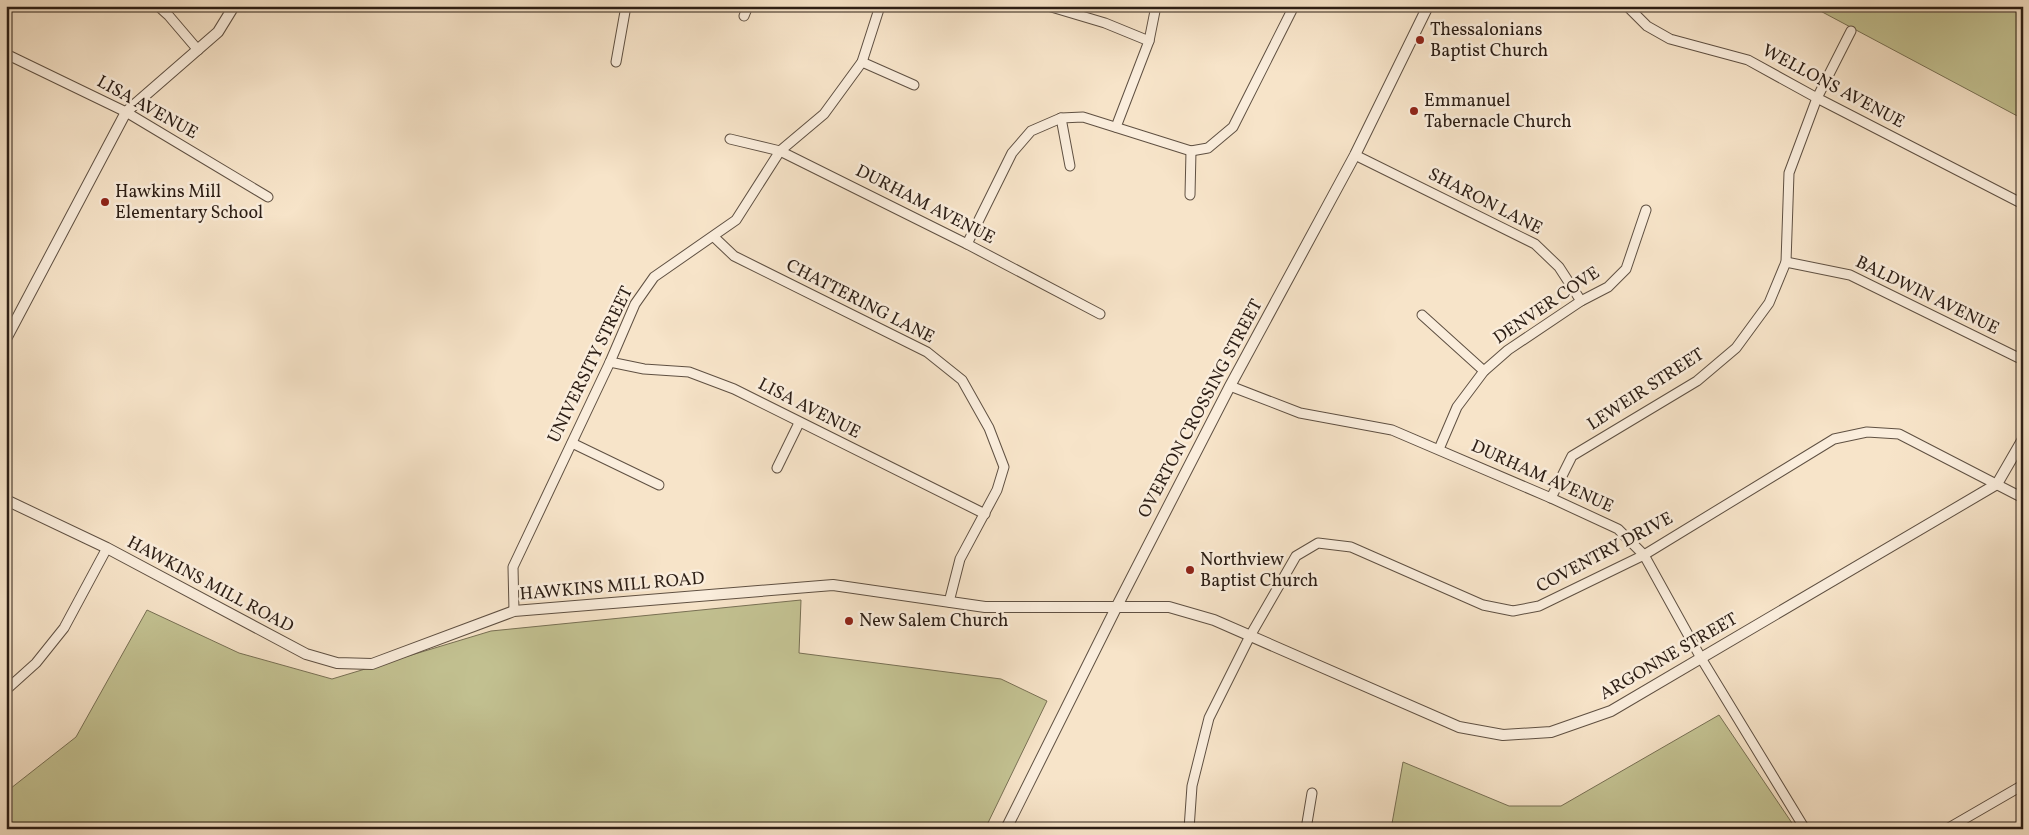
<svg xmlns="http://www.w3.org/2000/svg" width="2029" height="835" font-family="Vollkorn,serif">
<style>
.green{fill:#c3c292;stroke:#787054}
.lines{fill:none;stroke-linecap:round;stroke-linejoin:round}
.minor-casing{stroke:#5f5042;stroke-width:11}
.tertiary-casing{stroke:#5f5042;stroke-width:12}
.minor{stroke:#faeddc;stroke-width:9}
.tertiary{stroke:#faeddc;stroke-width:10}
.poi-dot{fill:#8f2418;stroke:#faeddc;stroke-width:2}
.labels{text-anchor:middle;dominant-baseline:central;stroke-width:5;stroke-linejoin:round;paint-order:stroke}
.poi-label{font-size:18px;fill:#2c1e15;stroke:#faeddc;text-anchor:start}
.street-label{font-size:18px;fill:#2c1e15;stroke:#faeddc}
</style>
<rect width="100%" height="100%" fill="#f7e4c9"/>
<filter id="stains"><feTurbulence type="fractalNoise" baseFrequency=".004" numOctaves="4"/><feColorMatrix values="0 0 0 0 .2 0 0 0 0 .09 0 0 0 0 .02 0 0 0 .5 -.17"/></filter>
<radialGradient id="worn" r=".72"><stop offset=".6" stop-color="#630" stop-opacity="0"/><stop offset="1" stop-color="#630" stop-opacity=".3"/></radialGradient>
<g class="green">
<path d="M1811 6H2023V119Z"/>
<path d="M801 600 799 653 1001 679 1047 701 985 829H6V792L76 737 147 610 239 653 332 679 491 631Z"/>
<path d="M1719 715 1796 829H1391L1403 762 1509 806H1561Z"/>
</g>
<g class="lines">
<g class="minor-casing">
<g id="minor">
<path d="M158 6 169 16 198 50"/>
<path d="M1048 6 1105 23 1149 41"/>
<path d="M1627 6 1647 26 1670 39 1748 60 1817 98 2023 204"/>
<path d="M744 16 748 6"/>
<path d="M6 54 126 112 268 197"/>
<path d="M616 62 626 6"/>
<path d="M862 62 914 85"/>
<path d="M1061 118 1070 166"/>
<path d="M1116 127 1149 41 1156 6"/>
<path d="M730 139 780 151 967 244 1100 314"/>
<path d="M1355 155 1535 244 1559 267 1581 301"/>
<path d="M1190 195 1191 151"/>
<path d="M714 237 734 256 927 352 962 380 989 428 1004 467 997 490 960 559 949 602"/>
<path d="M967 244 1012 153 1031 131 1061 118 1083 117 1191 151 1208 148 1233 127 1294 6"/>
<path d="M1786 262 1850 275 2023 360"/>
<path d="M1422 315 1484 371"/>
<path d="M610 362 644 369 689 372 734 389 985 514"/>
<path d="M1230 386 1300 413 1392 430 1551 498 1618 529 1644 555 1701 658 1805 829"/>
<path d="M572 443 659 485"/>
<path d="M1439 449 1457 407 1484 371 1508 350 1581 301 1608 287 1626 269 1646 210"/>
<path d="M777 468 799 423"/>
<path d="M1551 498 1572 456 1697 381 1736 348 1769 303 1786 262 1789 173 1817 98 1851 31"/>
<path d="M514 611 513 567 610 362 635 304 654 277 736 220 780 151 824 114 862 62 880 6"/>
<path d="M6 690 36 663 64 628 107 548"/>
<path d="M1189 829 1192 786 1209 718 1250 636 1296 556 1318 543 1351 547 1483 605 1513 611 1539 606 1644 555 1834 439 1867 432 1899 434 2023 498"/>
<path d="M1306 829 1312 793"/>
<path d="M1947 829 2023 785"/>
</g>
</g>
<g class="tertiary-casing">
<g id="tertiary">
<path d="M6 339 126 112 218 32 234 6"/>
<path d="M6 500 107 548 306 654 337 663 372 664 514 611 833 585 985 607H1169L1214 620 1459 727 1503 735 1551 732 1611 711 1997 484 2023 439"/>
<path d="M1006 829 1116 608 1230 386 1355 155 1428 6"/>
</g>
</g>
<use href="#minor" class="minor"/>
<use href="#tertiary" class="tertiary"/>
</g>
<g class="poi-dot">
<circle cx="1420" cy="40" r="5"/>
<circle cx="1414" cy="111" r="5"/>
<circle cx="105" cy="202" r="5"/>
<circle cx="1190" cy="570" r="5"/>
<circle cx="849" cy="621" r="5"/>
</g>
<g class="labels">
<g class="poi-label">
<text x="1430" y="30">Thessalonians<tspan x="1430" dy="21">Baptist Church</tspan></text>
<text x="1424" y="101">Emmanuel<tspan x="1424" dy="21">Tabernacle Church</tspan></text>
<text x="115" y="192">Hawkins Mill<tspan x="115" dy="21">Elementary School</tspan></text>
<text x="1200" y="560">Northview<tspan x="1200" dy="21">Baptist Church</tspan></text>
<text x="859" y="621">New Salem Church</text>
</g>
<g class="street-label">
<text transform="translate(1833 87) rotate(28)">WELLONS AVENUE</text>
<text transform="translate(147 108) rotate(29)">LISA AVENUE</text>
<text transform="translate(1485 202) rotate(27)">SHARON LANE</text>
<text transform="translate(925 205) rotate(27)">DURHAM AVENUE</text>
<text transform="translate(1927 296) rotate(26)">BALDWIN AVENUE</text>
<text transform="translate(860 302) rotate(27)">CHATTERING LANE</text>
<text transform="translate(1547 306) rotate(-34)">DENVER COVE</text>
<text transform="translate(591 365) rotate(-64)">UNIVERSITY STREET</text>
<text transform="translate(1646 390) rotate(-33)">LEWEIR STREET</text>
<text transform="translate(809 409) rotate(27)">LISA AVENUE</text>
<text transform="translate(1201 409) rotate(-62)">OVERTON CROSSING STREET</text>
<text transform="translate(1542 477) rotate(24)">DURHAM AVENUE</text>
<text transform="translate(1605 553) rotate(-28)">COVENTRY DRIVE</text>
<text transform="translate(210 585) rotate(28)">HAWKINS MILL ROAD</text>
<text transform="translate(612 587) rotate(-5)">HAWKINS MILL ROAD</text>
<text transform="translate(1669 657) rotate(-30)">ARGONNE STREET</text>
</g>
</g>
<rect width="2029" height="835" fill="none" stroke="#f7e4c9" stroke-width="25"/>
<rect x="8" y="8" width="2014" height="820" fill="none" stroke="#2c1e15" stroke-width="2.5"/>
<rect x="12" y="12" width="2004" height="810" fill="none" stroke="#2c1e15"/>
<rect width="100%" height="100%" filter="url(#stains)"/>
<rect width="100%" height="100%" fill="url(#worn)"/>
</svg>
